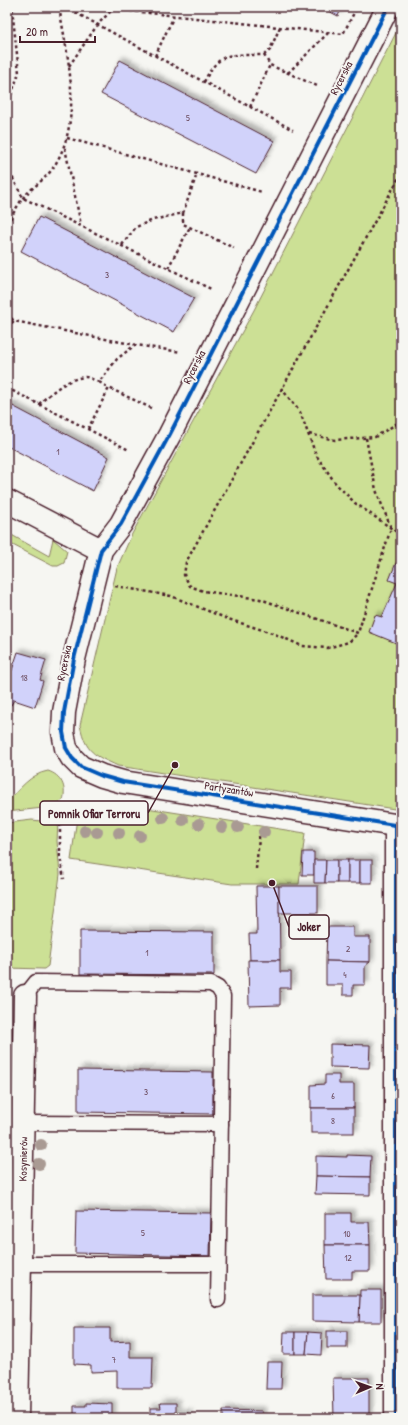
<svg xmlns="http://www.w3.org/2000/svg" width="408" height="1425" font-family="'Patrick Hand',sans-serif">
<style>
.green{fill:#cce095;stroke:#8b8060}
.building{fill:#d1d2fa;stroke:#4a1f2b;filter:url(#shadow)}
.lines{fill:none;stroke-linecap:round;stroke-linejoin:round}
.lane-casing{stroke:#4a1f2b;stroke-width:17}
.street-casing{stroke:#4a1f2b;stroke-width:25}
.path{stroke:#4a1f2b;stroke-width:2.5;stroke-dasharray:3 3;stroke-linecap:butt}
.lane{stroke:#f6f6f2;stroke-width:14}
.street{stroke:#f6f6f2;stroke-width:22}
.cycleway-casing{stroke:#f6f6f2;stroke-width:6}
.cycleway{stroke:#0057b8;stroke-width:4}
.tree{fill:#a99a93}
.labels{text-anchor:middle;dominant-baseline:central;stroke-width:4;stroke-linejoin:round;paint-order:stroke}
.number-label{font-size:9px;fill:#6c4c5f}
.street-label{font-size:11px;fill:#4a1f2b;stroke:#f6f6f2}
.leader{fill:none;stroke:#4a1f2b;stroke-width:1.5}
.callout-dot{fill:#4a1f2b;stroke:#f6f6f2;stroke-width:1.5}
.callout{fill:#f6f6f2;stroke:#4a1f2b;stroke-width:1.5}
.callout-label{font-size:12px;text-anchor:middle;font-weight:bold;fill:#4a1f2b}
</style>
<defs>
<filter id="shadow"><feDropShadow dx="3.5" dy="-3.5" stdDeviation="2" flood-color="#0004"/></filter>
</defs>
<rect width="100%" height="100%" fill="#f6f6f2"/>
<filter id="ink" filterUnits="userSpaceOnUse"><feTurbulence type="fractalNoise" baseFrequency=".025" numOctaves="2"/><feDisplacementMap in="SourceGraphic" scale="8" xChannelSelector="R" yChannelSelector="G"/><feConvolveMatrix kernelMatrix="1 2 1 2 8 2 1 2 1" color-interpolation-filters="sRGB"/></filter>
<g filter="url(#ink)">
<g class="green">
<path d="M401 23V810L118 766C94 755 86 753 80 725L117 568 132 534 254 310Z"/>
<path d="M7 514 11 517 8 533 49 556 53 539 67 551 64 563 58 566H53L7 542Z"/>
<path d="M48 771C61 775 67 787 63 800L52 807 7 812V802C19 790 30 774 48 771Z"/>
<path d="M102 801 305 833 299 884H232L71 860 77 818Z"/>
<path d="M32 820 58 823 57 841 60 874 48 966 44 969 7 968V823Z"/>
</g>
<g class="building">
<path d="M321 7H342L338 16Z"/>
<path d="M120 60 274 141 256 174 101 94Z"/>
<path d="M39 217 194 298 174 332 21 251Z"/>
<path d="M7 403 109 457 93 491 7 446Z"/>
<path d="M396 563 401 565V645L369 632 375 615 382 617 397 583 389 580Z"/>
<path d="M18 652 46 660 40 680 43 681 35 707 14 700 11 705 7 704V675L10 676Z"/>
<path d="M303 852H314V875H302Z"/>
<path d="M314 860H326L325 883H314Z"/>
<path d="M326 860H337V883H325Z"/>
<rect x="337" y="860" width="11" height="23"/>
<rect x="348" y="860" width="12" height="23"/>
<rect x="360" y="860" width="12" height="23"/>
<path d="M256 886H279L280 960H250L249 934H257Z"/>
<rect x="279" y="886" width="39" height="27"/>
<path d="M327 927H353V937H370V962L326 961Z"/>
<path d="M80 931 214 932V975L80 974Z"/>
<path d="M248 960H280V972H291V988H280V1005L249 1006Z"/>
<path d="M326 961 370 962 365 966V985H353V995H343V985H326Z"/>
<path d="M330 1044 370 1045 369 1068 330 1067Z"/>
<path d="M78 1070 213 1072V1114L78 1112Z"/>
<path d="M325 1075H339V1084H354V1108H311V1085L325 1084Z"/>
<rect x="311" y="1108" width="43" height="25"/>
<path d="M347 1155 371 1156 370 1177 316 1176V1156L347 1157Z"/>
<path d="M316 1176 370 1177V1195L315 1194Z"/>
<path d="M76 1211 211 1213 210 1256 75 1253Z"/>
<path d="M325 1213H351V1222H369L370 1245H325Z"/>
<path d="M325 1245H370V1271H352V1279H326Z"/>
<path d="M360 1290H381V1322H359Z"/>
<path d="M312 1295H360L359 1322 312 1321Z"/>
<path d="M74 1328H110V1342L130 1341V1357H153L152 1388H117V1371L91 1372V1365L74 1364Z"/>
<rect x="327" y="1331" width="20" height="17"/>
<path d="M284 1332H295V1354H283Z"/>
<path d="M295 1332H308L306 1354H295Z"/>
<path d="M308 1332 322 1333 321 1355 306 1354Z"/>
<path d="M267 1362H282L281 1389H266Z"/>
<path d="M333 1378H369V1418H334Z"/>
<path d="M86 1403 112 1404V1418H74V1406H86Z"/>
<path d="M160 1403H176V1413H188V1418H150V1408H161Z"/>
<path d="M223 1410 262 1411V1418H223Z"/>
</g>
<g class="lines">
<g class="lane-casing">
<g id="lane">
<path d="M25 996 36 982 211 984 218 988 223 996 218 1300"/>
<path d="M23 1123 221 1124"/>
<path d="M20 1264H218"/>
</g>
</g>
<g class="street-casing">
<g id="street">
<path d="M388 7 170 434 121 524 101 550 74 659 64 712 63 732 66 748 72 758 81 767 102 776 123 782 401 826"/>
<path d="M7 501 101 550"/>
<path d="M17 1418 25 996"/>
<path d="M396 1418V825"/>
</g>
</g>
<g class="path">
<path d="M65 7 293 130"/>
<path d="M94 7 343 34 357 7"/>
<path d="M7 9 24 7"/>
<path d="M264 55 270 65 317 86"/>
<path d="M155 56 174 16"/>
<path d="M69 66 98 24 113 9 112 7"/>
<path d="M288 73 328 33"/>
<path d="M204 82C221 48 231 56 264 55L270 50 280 27"/>
<path d="M7 106 19 73 12 8"/>
<path d="M250 107 270 65"/>
<path d="M67 138 262 192"/>
<path d="M65 148 81 225"/>
<path d="M7 167 23 198 213 290"/>
<path d="M183 213V224L234 248"/>
<path d="M7 224C12 216 17 206 23 198 32 187 45 180 53 168 84 121 68 59 59 7"/>
<path d="M122 245 136 227 153 220 183 213 197 174"/>
<path d="M168 268 190 227"/>
<path d="M7 314 14 321 136 345 181 352"/>
<path d="M7 327 14 321"/>
<path d="M99 382 109 388"/>
<path d="M7 388 129 450"/>
<path d="M281 388 300 412 316 455 336 484 355 503 401 535"/>
<path d="M39 404C52 392 66 379 85 377 89 377 95 381 99 382L117 359 135 345"/>
<path d="M88 429 109 388 151 408"/>
<path d="M309 434 335 440 375 437 401 421"/>
<path d="M366 438 376 490 391 528 358 633 260 599 203 591 190 586 184 575 186 562 401 174"/>
<path d="M115 586 171 596 228 619 275 634 302 646 327 648 349 642 358 633"/>
<path d="M60 812V856L64 879"/>
<path d="M256 869 260 828"/>
</g>
<use href="#lane" class="lane"/>
<use href="#street" class="street"/>
<g class="cycleway-casing">
<g id="cycleway">
<path d="M388 7 170 434 121 524 101 550 74 659 64 712 63 732 66 748 72 758 81 767 102 776 123 782 401 826"/>
<path d="M396 1418V825"/>
</g>
</g>
<use href="#cycleway" class="cycleway"/>
</g>
<g class="tree">
<circle cx="163" cy="818" r="6"/>
<circle cx="183" cy="820" r="6"/>
<circle cx="199" cy="824" r="6"/>
<circle cx="222" cy="827" r="6"/>
<circle cx="238" cy="827" r="6"/>
<circle cx="85" cy="831" r="6"/>
<circle cx="97" cy="832" r="6"/>
<circle cx="264" cy="832" r="6"/>
<circle cx="119" cy="833" r="6"/>
<circle cx="140" cy="836" r="6"/>
<circle cx="41" cy="1145" r="6"/>
<circle cx="39" cy="1164" r="6"/>
</g>
</g>
<g class="labels">
<g class="number-label">
<text x="188" y="118">5</text>
<text x="107" y="275">3</text>
<text x="58" y="452">1</text>
<text x="24" y="678">18</text>
<text x="348" y="949">2</text>
<text x="147" y="953">1</text>
<text x="345" y="975">4</text>
<text x="146" y="1092">3</text>
<text x="333" y="1096">6</text>
<text x="333" y="1121">8</text>
<text x="143" y="1233">5</text>
<text x="347" y="1234">10</text>
<text x="348" y="1258">12</text>
<text x="114" y="1360">7</text>
</g>
<g class="street-label">
<text transform="translate(341 78) rotate(-63)">Rycerska</text>
<text transform="translate(194 367) rotate(-63)">Rycerska</text>
<text transform="translate(64 663) rotate(-78)">Rycerska</text>
<text transform="translate(229 789) rotate(9)">Partyzantów</text>
<text transform="translate(23 1159) rotate(-89)">Kosynierów</text>
</g>
</g>
<path class="leader" d="M175 765L148 813M272 883L289 927"/>
<g class="callout-dot">
<circle cx="175" cy="765" r="4"/>
<circle cx="272" cy="883" r="4"/>
</g>
<g class="callout">
<rect x="40" y="801" width="108" height="24" rx="4"/>
<rect x="289" y="915" width="40" height="24" rx="4"/>
</g>
<g class="callout-label">
<text x="94" y="818">Pomnik Ofiar Terroru</text>
<text x="309" y="931">Joker</text>
</g>
<rect width="408" height="1425" fill="none" stroke="#f6f6f2" stroke-width="24"/>
<rect x="12" y="12" width="384" height="1401" fill="none" stroke="#4a1f2b" stroke-width="1.5" filter="url(#ink)"/>
<g transform="translate(370 1387) rotate(88)" stroke="#f6f6f2" stroke-width="3" paint-order="stroke">
<path d="M0-3L7 15L0 10L-7 15Z" fill="#4a1f2b"/>
<text y="-6" font-size="11" font-weight="bold" text-anchor="middle" fill="#4a1f2b">N</text>
</g>
<path d="M20 36v6h75v-6" fill="none" stroke="#4a1f2b" stroke-width="2"/>
<text x="26" y="36" font-size="12" fill="#4a1f2b" stroke="#f6f6f2" stroke-width="3" paint-order="stroke">20 m</text>
</svg>
